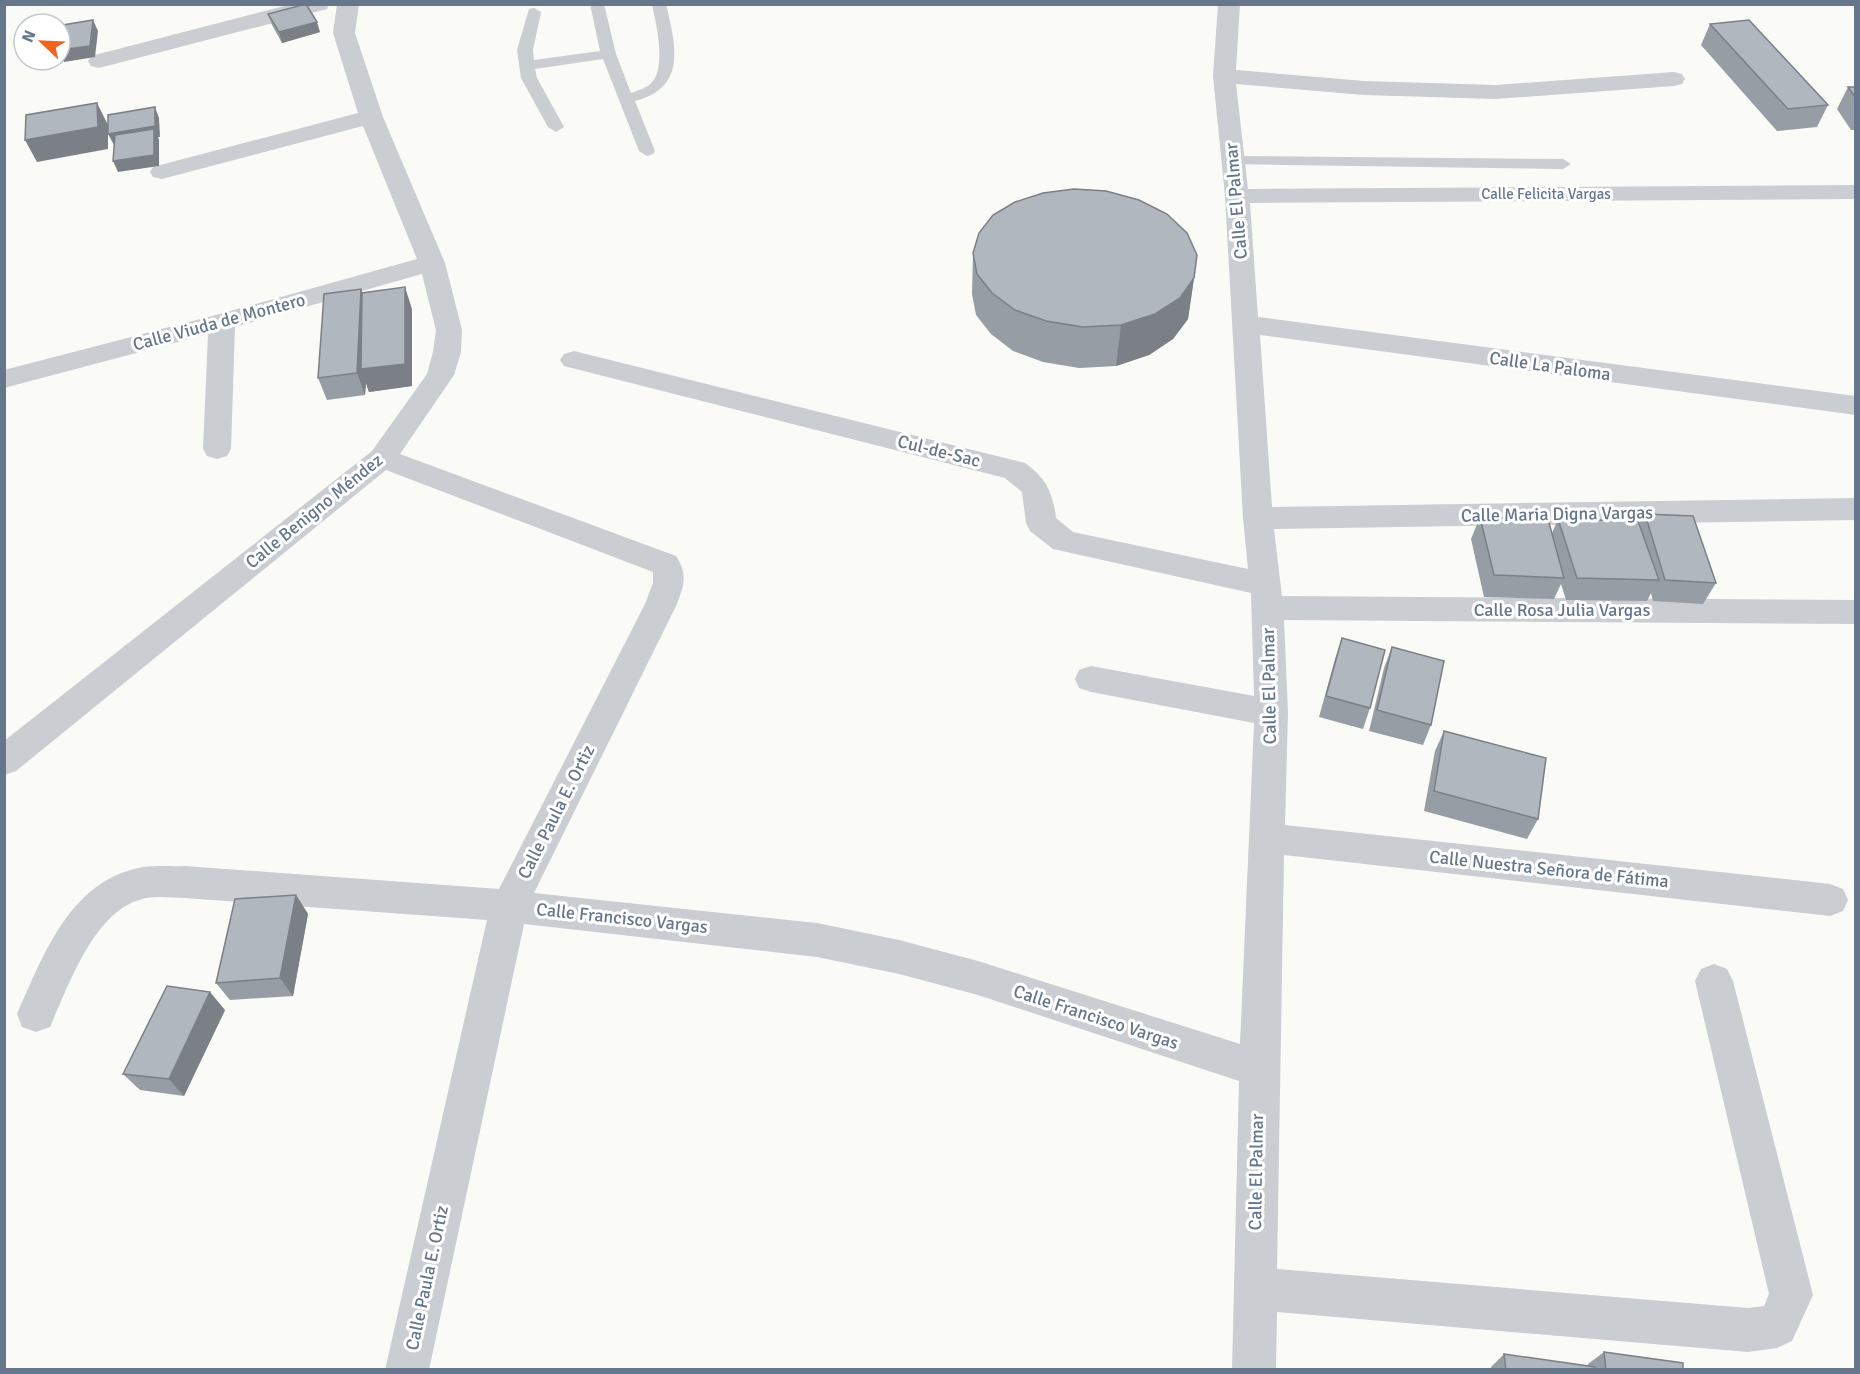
<svg xmlns="http://www.w3.org/2000/svg" width="1860" height="1374" font-family="Signika,sans-serif">
<style>
.lines{fill:none;stroke-linecap:round;stroke-linejoin:round}
.lane{fill:#cacdd1;fill-rule:evenodd}
.street{fill:#cacdd1;fill-rule:evenodd}
.wall{fill:#979da4}
.shaded-wall{fill:#7b8086}
.building{fill:#b0b7bf;stroke:#7b8086;stroke-width:1.5}
.labels{text-anchor:middle;dominant-baseline:central;stroke-width:6;stroke-linejoin:round;paint-order:stroke}
.far-street-label{font-size:15px;fill:#66778b;stroke:#fff}
.street-label{font-size:18px;fill:#66778b;stroke:#fff}
</style>
<rect width="100%" height="100%" fill="#fafaf7"/>
<g class="lines">
<g class="lane">
<path d="M590 4H604L616 54 631 93C639 90 648 88 653 81 666 65 656 23 652 4H666C676 46 687 88 635 101L655 151 653 154 647 156 639 151 603 59 535 69 537 78 564 127 556 132 548 127 521 78 517 50 529 9 534 8 541 12 533 50 534 60 600 51Z"/>
<path d="M1234 156 1563 159 1571 164 1563 169 1228 164 1226 161Z"/>
</g>
<g class="street">
<path d="M292 4H329L327 9 99 68 91 66 88 61 91 56Z"/>
<path d="M337 4H359L355 33 383 117 445 263 462 330 461 352 454 375 400 454 676 556C688 574 684 585 677 604L534 893 817 923 899 940 978 961 1240 1044 1254 723 1091 692 1079 688 1075 679 1079 670 1091 666 1254 696 1251 593 1053 549 1030 531 1026 523 1022 492 1005 478 564 366 560 360 564 354 574 351 1025 463C1046 478 1053 493 1056 518L1073 532 1248 569 1243 518 1225 196 1213 76 1218 4H1240L1236 70 1364 81 1495 85 1674 72 1682 74 1685 79 1682 84 1674 86 1495 99 1364 95 1236 84 1248 189 1856 185V199L1250 203 1258 317 1856 396V415L1260 335 1272 507 1856 498V520L1274 529 1282 596 1856 600V624L1284 620 1288 713 1285 825 1830 884 1843 889 1848 900 1843 911 1830 916 1284 855 1277 1269 1748 1308 1764 1306 1769 1294 1695 981 1701 969 1714 964 1727 969 1733 981 1813 1295 1792 1341 1777 1348 1748 1352 1277 1312 1276 1370H1232L1239 1081 978 995 899 974 817 957 524 924 429 1370H385L487 920 185 898C170 898 153 895 139 900 93 914 68 987 50 1027L36 1032 22 1027 17 1014C44 954 70 880 143 867 157 865 171 867 185 866L499 889 645 604 653 583V572L386 470 16 771 4 775V741L372 451 427 374 433 352 436 330 422 274 235 327 231 449 227 456 217 459 207 456 203 449 208 334 4 388V370L216 315 417 259 363 126 162 179 153 177 150 172 153 167 358 113 333 33Z"/>
</g>
</g>
<g class="wall">
<path d="M268 14 320 32 282 43 272 25Z"/>
<path d="M1710 24 1828 105 1817 127 1777 131 1701 45Z"/>
<path d="M1848 87H1856V130H1851L1837 109Z"/>
<path d="M973 253 1194 278 1188 319 1173 339 1149 355 1116 366 1079 368 1043 362 1013 351 991 334 976 315 972 294Z"/>
<path d="M361 289 362 293 412 309V386L369 392 366 383 365 395 327 400 318 378Z"/>
<path d="M1645 514 1716 583 1703 604 1653 601 1651 593 1647 601 1566 600 1561 584 1554 599 1484 597 1471 539 1480 517 1552 533 1558 519 1639 524Z"/>
<path d="M1342 638 1370 708 1363 729 1319 717 1335 659Z"/>
<path d="M1392 647 1431 725 1423 745 1369 731 1384 668Z"/>
<path d="M1444 731 1538 819 1527 839 1424 811 1435 751Z"/>
<path d="M296 895 308 914 293 996 230 1000 216 983Z"/>
<path d="M225 1010 184 1096 140 1090 123 1074Z"/>
<path d="M1604 1352 1683 1370H1491V1367L1504 1354 1588 1366V1364Z"/>
</g>
<g class="shaded-wall">
<path d="M93 20 98 31 95 57 64 62 60 54V50Z"/>
<path d="M317 22 320 32 282 43 279 32Z"/>
<path d="M97 103 108 125V149L37 162 25 140Z"/>
<path d="M155 107 159 118 160 137H158L159 140V166L118 172 113 161 114 145 108 134Z"/>
<path d="M1194 278 1188 319 1173 339 1149 355 1116 366 1121 325Z"/>
<path d="M405 287 412 309V386L369 392 366 383 365 395 357 373 361 289 369 311Z"/>
<path d="M296 895 308 914 293 996 280 978Z"/>
<path d="M210 992 225 1010 184 1096 169 1079Z"/>
</g>
<g class="building">
<path d="M306 4 317 22 279 32 268 14Z"/>
<path d="M93 20 90 46 60 50V41L63 25Z"/>
<path d="M1749 20 1828 105 1788 109 1710 24Z"/>
<path d="M1848 87H1856V98Z"/>
<path d="M97 103 98 127 25 140 26 115Z"/>
<path d="M155 107V126L108 134V115Z"/>
<path d="M154 129V155L113 161 115 135Z"/>
<path d="M1074 189 1106 191 1139 200 1167 214 1187 233 1197 255 1194 278 1180 298 1155 314 1121 325 1083 327 1046 321 1015 310 992 293 977 274 973 253 979 233 993 215 1015 202 1043 193Z"/>
<path d="M405 287V364L361 369 362 293Z"/>
<path d="M361 289 357 373 318 378 324 294Z"/>
<path d="M1645 514 1693 516 1716 583 1665 580Z"/>
<path d="M1480 517 1548 519 1564 578 1494 575Z"/>
<path d="M1558 519 1638 521 1659 580 1577 578Z"/>
<path d="M1342 638 1385 650 1370 708 1326 696Z"/>
<path d="M1392 647 1444 661 1431 725 1377 710Z"/>
<path d="M1444 731 1546 758 1538 819 1434 791Z"/>
<path d="M296 895 280 978 216 983 235 899Z"/>
<path d="M167 986 210 992 169 1079 123 1074Z"/>
<path d="M1604 1352 1683 1363V1370H1606Z"/>
<path d="M1504 1354 1595 1367V1370H1506Z"/>
</g>
<g class="labels">
<g class="far-street-label">
<text x="1546" y="194">Calle Felicita Vargas</text>
</g>
<g class="street-label">
<text transform="translate(1236 201) rotate(-95)">Calle El Palmar</text>
<text transform="translate(219 322) rotate(-15)">Calle Viuda de Montero</text>
<text transform="translate(1550 366) rotate(8)">Calle La Paloma</text>
<text transform="translate(939 451) rotate(14)">Cul-de-Sac</text>
<text transform="translate(314 511) rotate(-39)">Calle Benigno Méndez</text>
<text transform="translate(1557 514) rotate(-1)">Calle Maria Digna Vargas</text>
<text x="1562" y="610">Calle Rosa Julia Vargas</text>
<text transform="translate(1269 686) rotate(-91)">Calle El Palmar</text>
<text transform="translate(556 812) rotate(-63)">Calle Paula E. Ortiz</text>
<text transform="translate(1549 869) rotate(6)">Calle Nuestra Señora de Fátima</text>
<text transform="translate(622 918) rotate(6)">Calle Francisco Vargas</text>
<text transform="translate(1096 1017) rotate(18)">Calle Francisco Vargas</text>
<text transform="translate(1256 1172) rotate(-89)">Calle El Palmar</text>
<text transform="translate(427 1278) rotate(-78)">Calle Paula E. Ortiz</text>
</g>
</g>
<rect width="1860" height="1374" fill="none" stroke="#66778b" stroke-width="12"/>
<g transform="translate(42 42) rotate(293)"><circle r="28" fill="#ffffff" stroke="#c2c9d1" stroke-width="1.5"/>
<path d="M0-4.5L10 22L0 15L-10 22Z" fill="#f4631d"/>
<text y="-9" font-size="16" font-weight="bold" text-anchor="middle" fill="#66778b">N</text>
</g>
</svg>
